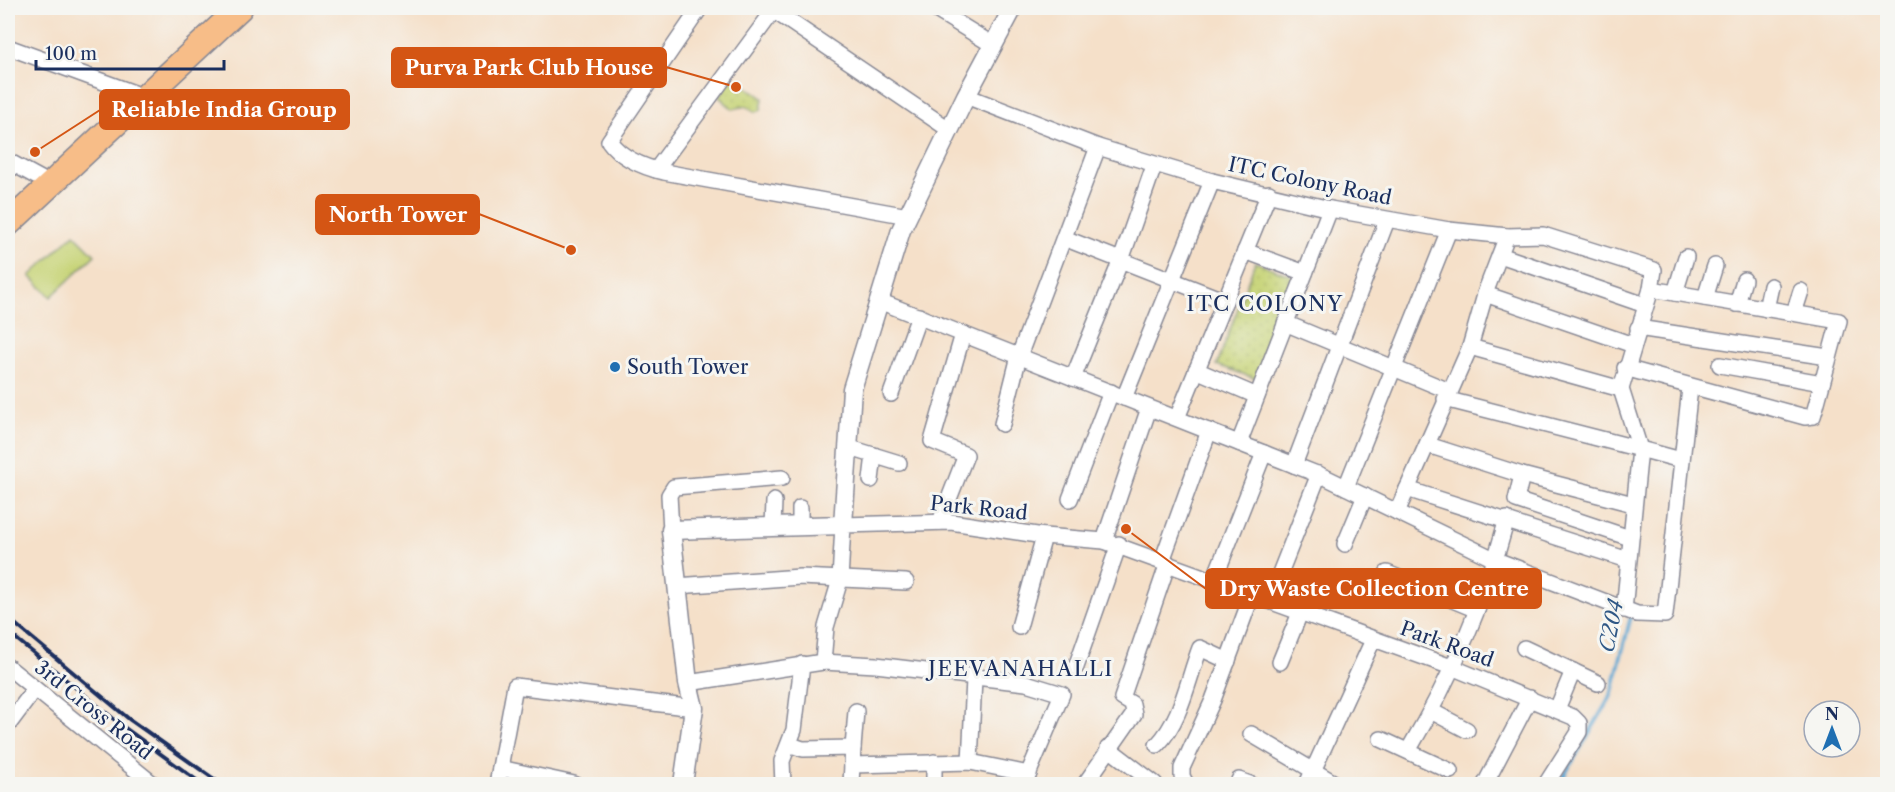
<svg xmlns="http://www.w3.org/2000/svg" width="1895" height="792" font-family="'Libre Caslon Text',serif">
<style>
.green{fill:#c6d374;stroke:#708169;stroke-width:1.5}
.park{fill:url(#park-dots);stroke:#708169;stroke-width:1.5}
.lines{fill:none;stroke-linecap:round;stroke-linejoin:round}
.stream{stroke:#58a4d1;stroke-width:4}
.minor-casing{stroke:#888894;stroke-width:18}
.tertiary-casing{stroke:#888894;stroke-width:21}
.primary-casing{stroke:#888894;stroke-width:27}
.minor{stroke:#fff;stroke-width:15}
.tertiary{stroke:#fff;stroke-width:18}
.primary{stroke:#f7bd88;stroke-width:24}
.rail{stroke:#1b2f5e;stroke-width:4}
.poi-dot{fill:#1f6fb2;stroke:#f6f6f2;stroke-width:2}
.labels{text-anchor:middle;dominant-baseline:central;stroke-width:6;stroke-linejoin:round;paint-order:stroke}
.street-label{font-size:20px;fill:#1b2f5e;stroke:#f6f6f2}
.poi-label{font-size:20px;fill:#1b2f5e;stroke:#f6f6f2;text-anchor:start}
.neighbourhood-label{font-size:21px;letter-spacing:1.5px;fill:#1b2f5e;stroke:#f6f6f2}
.water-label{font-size:21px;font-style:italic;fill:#305886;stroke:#f6f6f2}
.leader{fill:none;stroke:#d45514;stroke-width:2}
.callout-dot{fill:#d45514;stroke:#f6f6f2;stroke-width:2}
.callout{fill:#d45514;stroke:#d45514;stroke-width:2}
.callout-label{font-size:21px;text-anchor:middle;font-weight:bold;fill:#fff}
</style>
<defs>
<pattern id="park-dots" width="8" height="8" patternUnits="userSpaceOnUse" patternTransform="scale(1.5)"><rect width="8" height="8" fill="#c6d374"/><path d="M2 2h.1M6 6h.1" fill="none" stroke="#aab567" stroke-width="1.8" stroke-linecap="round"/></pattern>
</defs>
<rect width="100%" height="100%" fill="#f6f6f2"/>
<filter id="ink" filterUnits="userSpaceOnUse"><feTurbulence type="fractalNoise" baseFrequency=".0167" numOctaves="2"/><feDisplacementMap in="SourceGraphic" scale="12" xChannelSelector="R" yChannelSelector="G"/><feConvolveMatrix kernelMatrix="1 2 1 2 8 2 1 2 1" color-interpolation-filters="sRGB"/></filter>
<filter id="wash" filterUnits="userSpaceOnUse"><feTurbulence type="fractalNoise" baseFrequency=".008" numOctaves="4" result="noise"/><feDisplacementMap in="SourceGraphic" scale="24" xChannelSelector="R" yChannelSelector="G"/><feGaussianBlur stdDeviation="1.35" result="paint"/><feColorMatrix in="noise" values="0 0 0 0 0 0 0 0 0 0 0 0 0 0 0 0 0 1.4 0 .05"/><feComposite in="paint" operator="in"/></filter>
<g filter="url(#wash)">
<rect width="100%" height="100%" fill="#f5e0c9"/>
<path class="green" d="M74 234 95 255 51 297 30 276Z"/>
<g class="park">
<path d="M732 77 763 98 761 110 756 112 746 106 733 109 719 97Z"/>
<path d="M1255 262 1295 277 1257 379 1217 365Z"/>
</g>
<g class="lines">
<path class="stream" d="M1559 784 1611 696 1631 616"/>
</g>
</g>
<g filter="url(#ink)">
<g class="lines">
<g class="minor-casing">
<g id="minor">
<path d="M700 8 609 141C622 159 643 167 664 172L908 216"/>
<path d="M770 8 950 130"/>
<path d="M933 8 993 45"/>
<path d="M8 47 134 93"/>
<path d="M966 96 1098 147 1212 181 1330 209 1449 230 1507 236 1543 235 1654 270 1651 289 1621 389 1640 449 1681 460"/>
<path d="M8 161 41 179"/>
<path d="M656 170 774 10"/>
<path d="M1064 238 1225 301"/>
<path d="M1245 251 1305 273"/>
<path d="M1500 255 1645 305"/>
<path d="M1675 293 1686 257"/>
<path d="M1485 294 1633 345"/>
<path d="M1705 298 1715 266"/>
<path d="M879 301 1327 478 1496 560 1637 614 1665 615 1690 388"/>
<path d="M1737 304 1744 280"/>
<path d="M1766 309 1771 286"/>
<path d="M1794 313 1801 291"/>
<path d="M1285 323 1449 391"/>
<path d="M1638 328 1828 357"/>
<path d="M1470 347 1621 389"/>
<path d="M1720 365 1822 383"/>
<path d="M1625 368 1805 417 1813 416 1816 406 1839 321 1651 289"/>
<path d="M1196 370 1257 396"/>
<path d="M1073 378 1121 260 1154 166"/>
<path d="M891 394 919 316"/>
<path d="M1124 398 1212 181"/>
<path d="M1445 399 1640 449 1624 610"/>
<path d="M1177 418 1269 193"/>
<path d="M1002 424 1019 356 1098 147"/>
<path d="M1239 443 1330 209"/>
<path d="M1428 445 1522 475 1633 504"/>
<path d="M847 447 899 463"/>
<path d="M1294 465 1387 220"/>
<path d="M1522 475 1516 500 1630 538"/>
<path d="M871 480 874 455"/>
<path d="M1346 487 1449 230"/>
<path d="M1407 489 1628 560"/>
<path d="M1070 499 1111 392"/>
<path d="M800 508V527"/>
<path d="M1397 512 1470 347 1487 288 1507 236"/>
<path d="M940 522 966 455 932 441 963 334"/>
<path d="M773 527 774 501"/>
<path d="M671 530 669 495 674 487 782 478"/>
<path d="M1104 541 1149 408"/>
<path d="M1345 544 1365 496"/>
<path d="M1162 561 1209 431"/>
<path d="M1387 573 1477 610"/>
<path d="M1214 580 1264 453"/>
<path d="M677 586 800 577 906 582"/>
<path d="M1269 601 1319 474"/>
<path d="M1019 627 1044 536"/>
<path d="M1524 648 1598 683"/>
<path d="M823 662 826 627 840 580 843 525 951 522 1044 536 1104 541 1454 668 1573 717 1579 723V732L1546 784"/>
<path d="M1280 662 1300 613"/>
<path d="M8 667 153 784"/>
<path d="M1076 667 1119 544"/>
<path d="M688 683 823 662 876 665 1026 683 1062 694 1024 784"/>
<path d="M1557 709 1573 671"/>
<path d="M1431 711 1467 730"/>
<path d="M8 725 35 689"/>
<path d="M1251 734 1336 784"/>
<path d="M1381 739 1450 771"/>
<path d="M791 745 803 749 853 748 852 765 970 762 1029 774"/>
<path d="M1157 745C1181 721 1188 679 1200 648L1228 661"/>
<path d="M853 748 856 711"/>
<path d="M1108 748 1155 784"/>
<path d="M1408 751C1451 678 1485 601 1507 519"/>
<path d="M934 762V784"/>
<path d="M970 762 974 679"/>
<path d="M500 768 574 784"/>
<path d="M1239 780 1250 784"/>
<path d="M497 784 515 686 694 708"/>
<path d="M783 784 782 761 794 730 802 664"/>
<path d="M851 784 852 765"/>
<path d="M1085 784 1134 714 1132 704 1122 698 1168 563"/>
<path d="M1186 784 1182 776V768L1213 700 1252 595"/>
<path d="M1307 784 1373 640"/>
<path d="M1485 784 1530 698"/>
</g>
</g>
<g class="tertiary-casing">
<path id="tertiary" d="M683 784 694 708 688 683 671 530 843 525 852 389 901 230 966 96 1013 8"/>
</g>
<g class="primary-casing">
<path id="primary" d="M8 224 240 8"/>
</g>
<use href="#minor" class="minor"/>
<use href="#tertiary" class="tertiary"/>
<use href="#primary" class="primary"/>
<g class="rail">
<path d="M8 618 129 719 221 784"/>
<path d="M8 632 121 725 202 784"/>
</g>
</g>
</g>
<circle class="poi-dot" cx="615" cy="367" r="6"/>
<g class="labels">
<g class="street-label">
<text transform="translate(1310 181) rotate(12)">ITC Colony Road</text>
<text transform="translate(979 508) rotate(6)">Park Road</text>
<text transform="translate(1447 644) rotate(20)">Park Road</text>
<text transform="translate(94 710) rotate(39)">3rd Cross Road</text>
</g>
<g class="poi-label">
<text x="627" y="367">South Tower</text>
</g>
<g class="neighbourhood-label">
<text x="1265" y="303">ITC COLONY</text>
<text x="1021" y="668">JEEVANAHALLI</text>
</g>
<g class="water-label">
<text transform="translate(1611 626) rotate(-79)">C204</text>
</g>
</g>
<path class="leader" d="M736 87L666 67M35 152L100 110M571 250L479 214M1126 529L1206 589"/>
<g class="callout-dot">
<circle cx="736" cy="87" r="6"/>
<circle cx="35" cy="152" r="6"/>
<circle cx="571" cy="250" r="6"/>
<circle cx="1126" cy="529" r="6"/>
</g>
<g class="callout">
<rect x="392" y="48" width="274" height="39" rx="6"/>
<rect x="100" y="90" width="249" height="39" rx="6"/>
<rect x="316" y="195" width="163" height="39" rx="6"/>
<rect x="1206" y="569" width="335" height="39" rx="6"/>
</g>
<g class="callout-label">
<text x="529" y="75">Purva Park Club House</text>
<text x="224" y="117">Reliable India Group</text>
<text x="398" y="222">North Tower</text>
<text x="1374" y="596">Dry Waste Collection Centre</text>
</g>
<rect width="1895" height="792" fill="none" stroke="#f6f6f2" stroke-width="30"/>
<g transform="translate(1832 729)"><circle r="28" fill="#f6f6f2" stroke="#9ea6b7" stroke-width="1.5"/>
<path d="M0-4.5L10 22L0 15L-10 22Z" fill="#1f6fb2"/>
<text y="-9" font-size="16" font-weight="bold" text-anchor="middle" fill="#1b2f5e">N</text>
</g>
<path d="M36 60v9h188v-9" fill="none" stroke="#1b2f5e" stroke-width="3"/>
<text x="45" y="60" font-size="18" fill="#1b2f5e" stroke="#f6f6f2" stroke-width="4.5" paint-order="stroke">100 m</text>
</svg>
